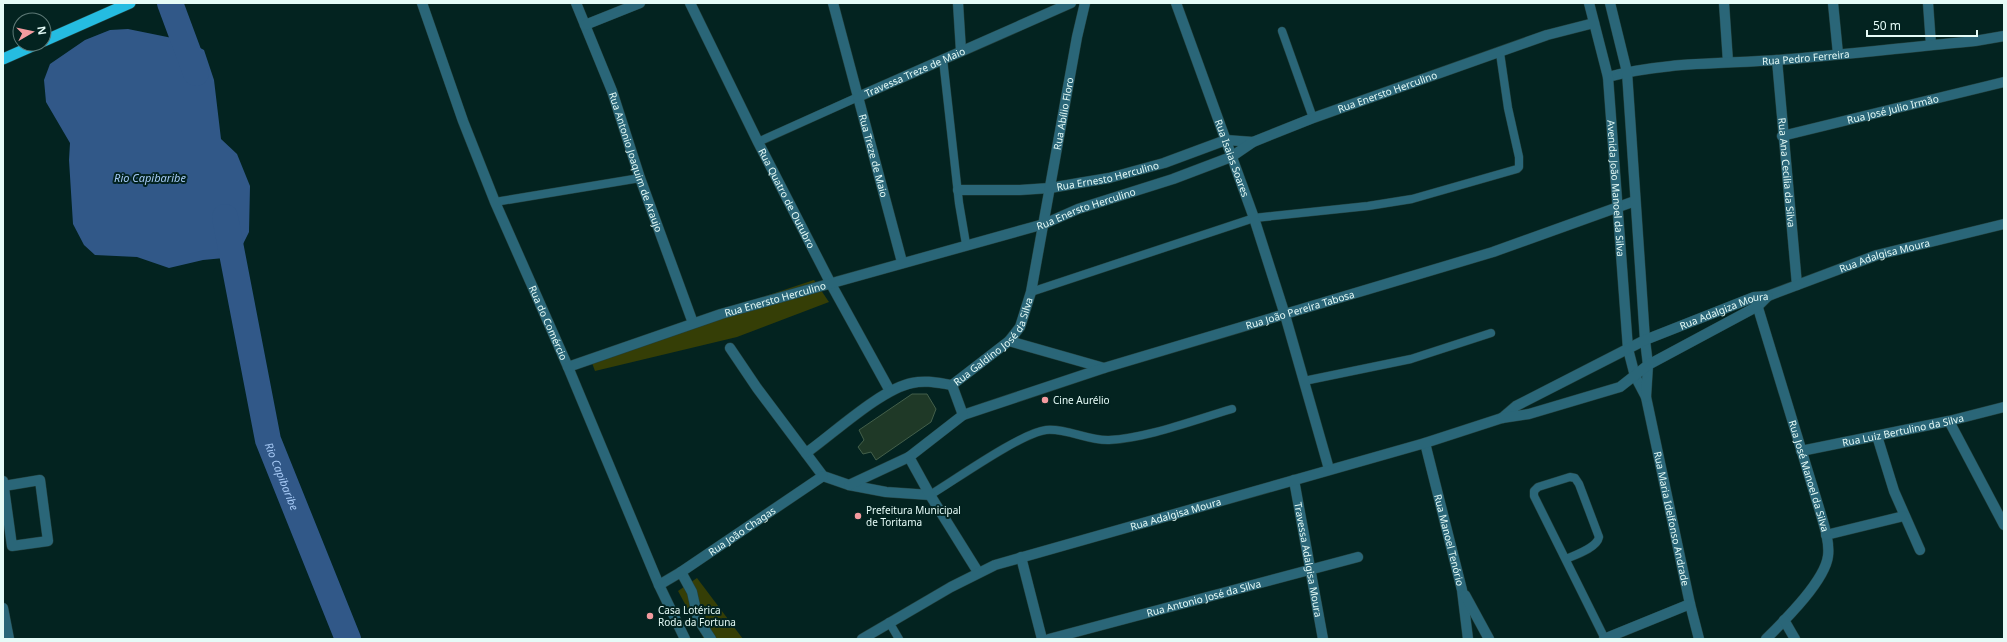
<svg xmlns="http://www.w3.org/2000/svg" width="2007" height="642" font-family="'Noto Sans',sans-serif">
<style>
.green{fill:#353e06}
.water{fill:#315888}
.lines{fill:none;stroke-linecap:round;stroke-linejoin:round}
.river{stroke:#315888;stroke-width:26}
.building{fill:#1f3927;stroke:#435f4a}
.service-casing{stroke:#23413e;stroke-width:9}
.minor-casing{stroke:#23413e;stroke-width:11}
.tertiary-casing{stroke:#23413e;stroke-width:11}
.trunk-casing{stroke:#23413e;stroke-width:12}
.service{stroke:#2a6678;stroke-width:8}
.minor{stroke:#2a6678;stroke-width:10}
.tertiary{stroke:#2a6678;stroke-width:10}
.trunk{stroke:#25bce1;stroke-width:11}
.poi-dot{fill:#f49b9f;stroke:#032320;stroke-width:1.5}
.labels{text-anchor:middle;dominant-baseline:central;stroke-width:4;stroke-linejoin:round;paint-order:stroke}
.street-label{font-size:10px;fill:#e5fbf7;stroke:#032320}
.poi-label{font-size:10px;fill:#e5fbf7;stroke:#032320;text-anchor:start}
.water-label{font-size:11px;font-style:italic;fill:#a7caf6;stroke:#032320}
</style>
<rect width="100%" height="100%" fill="#032320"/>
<g class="green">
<path d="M814 280 829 302 737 337 595 371 589 355Z"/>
<path d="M697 578 743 639H704L678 591Z"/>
</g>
<path class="water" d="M128 29 187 41 204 50 214 80 221 139 237 154 250 186 249 232 243 244 224 258 203 260 169 268 137 257 95 255 84 245 73 224 69 160 70 143 46 102 44 80 50 64 85 40 110 30Z"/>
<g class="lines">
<g class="river">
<path d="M170 3 196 73"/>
<path id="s1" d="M225 217 268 440 348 639"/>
</g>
</g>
<path class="building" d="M912 394H927L936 409 931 422 876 460 871 452 863 454 858 447 864 440 859 430Z"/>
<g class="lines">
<g class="service-casing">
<g id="service">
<path d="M1282 31 1313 118"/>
<path d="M943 59 959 203 966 244"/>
<path d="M758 142 858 97"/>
<path d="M495 202 640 178"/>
<path d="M1031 292 1254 218 1368 206 1412 199 1517 169 1519 167V157L1508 108 1500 53"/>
<path d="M1304 381 1411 359 1491 333"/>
<path d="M930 495C955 480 1021 433 1046 430 1067 428 1088 441 1109 440 1148 438 1194 420 1232 409"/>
<path d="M1566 559C1575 555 1597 548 1599 537L1579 484 1575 478 1570 477 1538 487 1534 491V496L1605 639"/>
<path d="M889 622 899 639"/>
</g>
</g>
<g class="minor-casing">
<g id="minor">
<path id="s2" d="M422 3 463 121 495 202 568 367 659 585 685 639"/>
<path id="s3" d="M576 3 612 91 640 178 693 323"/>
<path id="s4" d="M690 3 758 142 831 284 890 391"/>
<path id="s5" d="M833 3 902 262"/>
<path d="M958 3 961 51"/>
<path id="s6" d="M1176 3 1254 218 1285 315 1329 469"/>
<path d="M1724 3 1728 62"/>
<path d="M1833 3 1838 54"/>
<path d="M1928 3 1931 45"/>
<path d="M585 25 640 3"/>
<path id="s7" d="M1777 60 1797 285"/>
<path id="s8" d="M1608 77C1662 62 1722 64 1778 60 1843 55 1909 47 1975 41L2004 36"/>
<path id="s9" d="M858 97 1071 3"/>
<path id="s10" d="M1782 136 2004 82"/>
<path id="s11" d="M958 190H1020L1050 188 1079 183 1109 178 1164 163 1226 140 1253 142"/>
<path id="s12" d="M1755 298 1819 508C1823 522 1830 541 1828 556 1825 581 1784 621 1766 639"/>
<path d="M1009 341 1104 368"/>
<path d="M730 348 757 388 823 476 849 485 886 492 930 495"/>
<path id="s13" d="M568 367 721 314 1044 224 1078 209 1173 179 1231 157 1253 142 1313 118 1547 35 1594 23"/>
<path id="s14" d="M1635 376 1646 397 1690 604 1699 639"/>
<path d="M1646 397 1648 365"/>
<path id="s15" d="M963 415 1104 368 1493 252 1635 201"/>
<path d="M1949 421 2004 525"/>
<path d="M1877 436 1894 491 1920 550"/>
<path id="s16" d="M1425 443 1462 590 1468 639"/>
<path id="s17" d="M1801 451 1949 421 2004 407"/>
<path id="s18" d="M806 453C833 434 881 389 912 383 926 380 938 383 952 385L1009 341 1020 327 1031 292 1077 37 1085 3"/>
<path d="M909 457 930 495 978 572"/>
<path id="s19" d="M1294 480 1323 639"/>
<path d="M3 481 12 546 48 541 40 480 4 486"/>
<path d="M849 485 909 457 963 415 952 385"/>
<path d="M1826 535 1904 516"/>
<path d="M1021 557 1042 639"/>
<path d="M681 572 692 592 698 619 711 639"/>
<path id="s20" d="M659 585 681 572 823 476"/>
<path d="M1465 595 1489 639"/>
<path d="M3 608 9 639"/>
<path d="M1784 620 1795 639"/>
<path id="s21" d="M862 639 951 587 995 565 1425 443 1502 418"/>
<path id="s22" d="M1049 639 1358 557"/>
<path d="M1604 639 1690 604"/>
</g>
</g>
<g class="tertiary-casing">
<g id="tertiary">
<path id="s23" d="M1589 3 1608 77 1628 349 1635 376"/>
<path d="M1610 3 1627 72 1645 340 1648 365"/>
<path id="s24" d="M1502 418 1516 406 1645 340 1754 297 1768 296 1877 255 2004 224"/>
<path d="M1502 418 1529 414 1620 387 1648 365 1758 306 1768 296"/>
</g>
</g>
<g class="trunk-casing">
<g id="trunk">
<path d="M44 41 130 3"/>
<path d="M3 59 37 44"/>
</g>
</g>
<use href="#service" class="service"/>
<use href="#minor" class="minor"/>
<use href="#tertiary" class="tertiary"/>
<use href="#trunk" class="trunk"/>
</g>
<g class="poi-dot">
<circle cx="1045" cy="400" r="4"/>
<circle cx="858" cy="516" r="4"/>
<circle cx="650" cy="616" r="4"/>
</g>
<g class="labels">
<g class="street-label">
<text stroke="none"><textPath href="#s8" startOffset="199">Rua Pedro Ferreira</textPath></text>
<text stroke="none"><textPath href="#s9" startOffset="62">Travessa Treze de Maio</textPath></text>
<text stroke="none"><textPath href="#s13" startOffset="866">Rua Enersto Herculino</textPath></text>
<text stroke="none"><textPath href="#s10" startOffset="114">Rua José Julio Irmão</textPath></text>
<text stroke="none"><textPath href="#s18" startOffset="476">Rua Abílio Floro</textPath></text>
<text stroke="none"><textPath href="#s5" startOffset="158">Rua Treze de Maio</textPath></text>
<text stroke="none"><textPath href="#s6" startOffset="165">Rua Isaias Soares</textPath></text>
<text stroke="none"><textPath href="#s3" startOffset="170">Rua Antonio Joaquim de Araujo</textPath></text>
<text stroke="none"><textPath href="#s7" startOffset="113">Rua Ana Cecilia da Silva</textPath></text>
<text stroke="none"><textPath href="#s11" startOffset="151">Rua Ernesto Herculino</textPath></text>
<text stroke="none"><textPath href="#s23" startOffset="188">Avenida João Manoel da Silva</textPath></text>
<text stroke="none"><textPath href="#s4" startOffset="218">Rua Quatro de Outubro</textPath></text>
<text stroke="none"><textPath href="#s13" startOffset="542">Rua Enersto Herculino</textPath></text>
<text stroke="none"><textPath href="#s24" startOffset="418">Rua Adalgisa Moura</textPath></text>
<text stroke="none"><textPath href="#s13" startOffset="218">Rua Enersto Herculino</textPath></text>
<text stroke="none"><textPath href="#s15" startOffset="353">Rua João Pereira Tabosa</textPath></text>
<text stroke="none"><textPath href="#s24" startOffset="248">Rua Adalgiza Moura</textPath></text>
<text stroke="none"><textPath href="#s2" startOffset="344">Rua do Comércio</textPath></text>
<text stroke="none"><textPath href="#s18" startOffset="230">Rua Galdino José da Silva</textPath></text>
<text stroke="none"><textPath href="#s17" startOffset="104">Rua Luiz Bertulino da Silva</textPath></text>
<text stroke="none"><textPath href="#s12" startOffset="186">Rua José Manoel da Silva</textPath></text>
<text stroke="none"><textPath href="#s21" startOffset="340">Rua Adalgisa Moura</textPath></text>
<text stroke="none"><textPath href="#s14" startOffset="148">Rua Maria Idelfonso Andrade</textPath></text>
<text stroke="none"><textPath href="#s20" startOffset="99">Rua João Chagas</textPath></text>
<text stroke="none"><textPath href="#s16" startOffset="100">Rua Manoel Tenório</textPath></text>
<text stroke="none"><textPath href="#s19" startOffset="81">Travessa Adalgisa Moura</textPath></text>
<text stroke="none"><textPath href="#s22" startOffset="160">Rua Antonio José da Silva</textPath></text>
</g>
<g class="poi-label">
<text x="1053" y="400">Cine Aurélio</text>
<text x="866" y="510">Prefeitura Municipal<tspan x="866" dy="12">de Toritama</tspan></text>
<text x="658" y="610">Casa Lotérica<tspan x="658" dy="12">Roda da Fortuna</tspan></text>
</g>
<g class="water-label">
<text x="150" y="177">Rio Capibaribe</text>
<text stroke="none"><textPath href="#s1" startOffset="266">Rio Capibaribe</textPath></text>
</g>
</g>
<rect width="2007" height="642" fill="none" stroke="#e5fbf7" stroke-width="8"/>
<g transform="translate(32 32) rotate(81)"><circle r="19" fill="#032320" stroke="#5d7976"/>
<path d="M0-3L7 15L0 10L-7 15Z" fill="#f49b9f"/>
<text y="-6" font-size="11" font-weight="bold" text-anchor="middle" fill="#e5fbf7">N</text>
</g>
<path d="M1867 30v6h110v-6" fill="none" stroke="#e5fbf7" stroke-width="2"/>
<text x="1873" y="30" font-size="12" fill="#e5fbf7" stroke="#032320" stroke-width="3" paint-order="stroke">50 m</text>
</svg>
